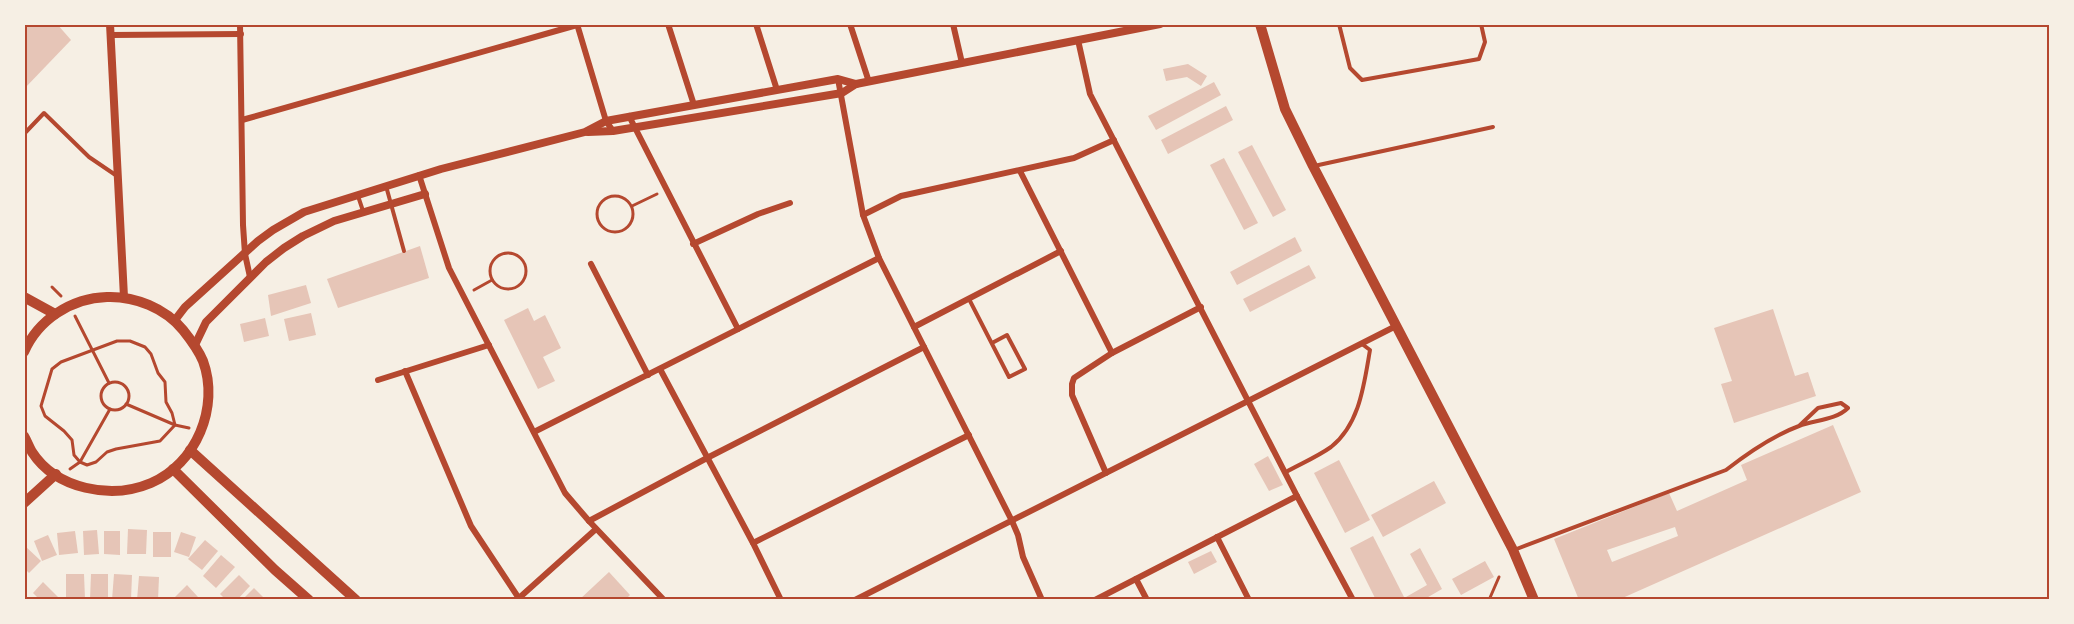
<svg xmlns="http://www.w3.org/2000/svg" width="2074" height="624" font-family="Karla,sans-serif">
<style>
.building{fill:#e6c5b7;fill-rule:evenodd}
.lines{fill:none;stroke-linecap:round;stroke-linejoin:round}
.path{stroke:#b5482f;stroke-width:3}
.service{stroke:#b5482f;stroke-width:4}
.minor{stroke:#b5482f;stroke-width:6}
.tertiary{stroke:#b5482f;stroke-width:8}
.secondary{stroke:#b5482f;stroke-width:10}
.neatline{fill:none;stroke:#b5482f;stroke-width:2}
</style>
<rect width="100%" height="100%" fill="#f6efe4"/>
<g class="building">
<path d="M24 24H57L71 40 24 89Z"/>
<path d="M1188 64 1207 76 1201 86 1187 77 1166 81 1163 69Z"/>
<path d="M1214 82 1221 95 1156 130 1148 116Z"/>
<path d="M1226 106 1233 120 1168 154 1161 140Z"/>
<path d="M1252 145 1286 210 1273 217 1238 152Z"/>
<path d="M1224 158 1258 223 1244 230 1210 165Z"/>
<path d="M1295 237 1302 251 1237 285 1230 272Z"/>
<path d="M420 246 429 278 338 308 327 279Z"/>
<path d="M1309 265 1316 278 1250 312 1243 299Z"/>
<path d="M306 285 311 303 271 316 268 295Z"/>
<path d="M528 308 534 321 545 315 561 348 543 357 555 381 538 389 504 320Z"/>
<path d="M1773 309 1795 376 1808 372 1816 396 1734 423 1721 384 1732 381 1714 328Z"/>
<path d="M311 313 316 335 289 341 284 319Z"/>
<path d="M265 318 269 336 244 342 240 324Z"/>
<path d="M1833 425 1861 492 1618 600H1579L1554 539 1669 493 1677 511 1747 480 1741 465ZM1675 527 1678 536 1612 562 1607 550Z"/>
<path d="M1268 456 1283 485 1269 491 1254 464Z"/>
<path d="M1339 460 1370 520 1345 533 1314 473Z"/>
<path d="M1434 481 1446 503 1383 537 1371 515Z"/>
<path d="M128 529 147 530 146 554H127Z"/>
<path d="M97 530 99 554 84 555 83 531Z"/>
<path d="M75 531 78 553 59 555 57 533Z"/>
<path d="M104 531H120V555L104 554Z"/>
<rect x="153" y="532" width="18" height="25"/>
<path d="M181 532 196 537 189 557 174 552Z"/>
<path d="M48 535 57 555 42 561 34 541Z"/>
<path d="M1373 536 1404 597 1398 600H1376L1350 548Z"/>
<path d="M205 540 218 551 202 570 188 559Z"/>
<path d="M24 545 41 561 29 573 24 568Z"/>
<path d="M1420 548 1442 589 1423 600H1408L1406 597 1427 585 1410 554Z"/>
<path d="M1211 551 1217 562 1194 574 1188 562Z"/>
<path d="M221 555 235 567 216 588 203 576Z"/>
<path d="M1485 561 1494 577 1461 595 1452 579Z"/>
<path d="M609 572 630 595 625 600H579Z"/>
<path d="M66 574H84L85 599H66Z"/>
<path d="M91 574H108V600H90Z"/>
<path d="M114 574 132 575 131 600H112Z"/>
<path d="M239 575 250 586 237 600H226L220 594Z"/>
<path d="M139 576 159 577 158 600H137Z"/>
<path d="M43 582 60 599 59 600H40L33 593Z"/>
<path d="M187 585 198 597 195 600H172Z"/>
<path d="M254 588 266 600H242Z"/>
</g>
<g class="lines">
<g class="path">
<circle cx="615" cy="214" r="18"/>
<path d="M632 206 657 194"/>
<circle cx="508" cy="271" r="18"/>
<path d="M52 287 61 296"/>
<path d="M474 290 492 280"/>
<path d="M75 316 109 383"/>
<path d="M117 341H130L145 347 151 354 158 373 165 382 166 402 172 413 175 425 160 441 116 449 107 452 96 462 87 465 80 462 74 455 72 440 64 431 45 416 41 406 52 369 61 362Z"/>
<circle cx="115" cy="396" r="14"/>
<path d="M126 404 175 425 189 428"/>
<path d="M70 469 80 462 110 409"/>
<path d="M1489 600 1499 577"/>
</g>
<g class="service">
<path d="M1339 24 1350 68 1362 80 1479 59 1485 42 1481 24"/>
<path d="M24 134 44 113 89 157 117 176"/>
<path d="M1314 166 1493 127"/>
<path d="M386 186 404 251"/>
<path d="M358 196 363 211"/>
<path d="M969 299 1009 377 1025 369 1007 335 992 343"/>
<path d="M1286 472C1300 464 1317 457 1331 447 1360 424 1364 384 1370 350L1362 344"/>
<path d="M1514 550 1726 470C1749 452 1772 436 1799 426 1815 420 1836 420 1848 408L1841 403 1818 408 1799 426"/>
</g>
<g class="minor">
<path d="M240 24 243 225 245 254 250 277"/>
<path d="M577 24 606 121 613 131"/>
<path d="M668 24 694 105"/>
<path d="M756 24 777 90"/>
<path d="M850 24 869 82"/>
<path d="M953 24 962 63"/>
<path d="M111 35 241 34"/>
<path d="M1078 40 1090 94 1297 496 1353 600"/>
<path d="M838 79 863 215 879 258 1012 521 1018 535 1023 557 1042 600"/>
<path d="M629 116 738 329"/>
<path d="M242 120 577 25"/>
<path d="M1020 171 1112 353"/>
<path d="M419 175 449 268 565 493 589 521 664 600"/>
<path d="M863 215 901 196 1074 158 1114 140"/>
<path d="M693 244 758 214 790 203"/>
<path d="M591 264 648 375"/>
<path d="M914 327 1061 251"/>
<path d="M660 369 753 543 781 600"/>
<path d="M405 371 471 526 520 600"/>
<path d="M378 380 489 345"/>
<path d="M534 432 879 258"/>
<path d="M1106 473 1072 395V384L1074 378 1112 353 1201 307"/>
<path d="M589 521 707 458 924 347"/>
<path d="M1217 537 1249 600"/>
<path d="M753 543 969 435"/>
<path d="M1136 579 1147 600"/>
<path d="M519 598 596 529"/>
<path d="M855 600 1396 326"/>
<path d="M1095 600 1297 496"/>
</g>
<g class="tertiary">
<path d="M110 24 124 297"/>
<path d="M588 132 613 131 842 93 856 84 1160 24"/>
<path d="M175 320 185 307 258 241 273 230 304 212 441 169 585 132 606 121 838 79 856 84"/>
<path d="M195 345 206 322 266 262 284 248 303 236 334 221 425 194"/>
</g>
<g class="secondary">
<path d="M1260 24 1285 109 1313 166 1513 550 1534 600"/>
<path d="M24 297 55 314"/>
<path d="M24 352C38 320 71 298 107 297 135 296 165 308 183 330 191 340 198 349 203 361 220 407 196 464 151 483 111 500 56 489 32 452 29 447 27 441 24 436"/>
<path d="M190 450 356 600"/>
<path d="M173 469 275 570 309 600"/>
<path d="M24 503 56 474"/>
</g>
</g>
<rect width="2074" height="624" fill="none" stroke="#f6efe4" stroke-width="51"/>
<rect x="26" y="26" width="2022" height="572" class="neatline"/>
</svg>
